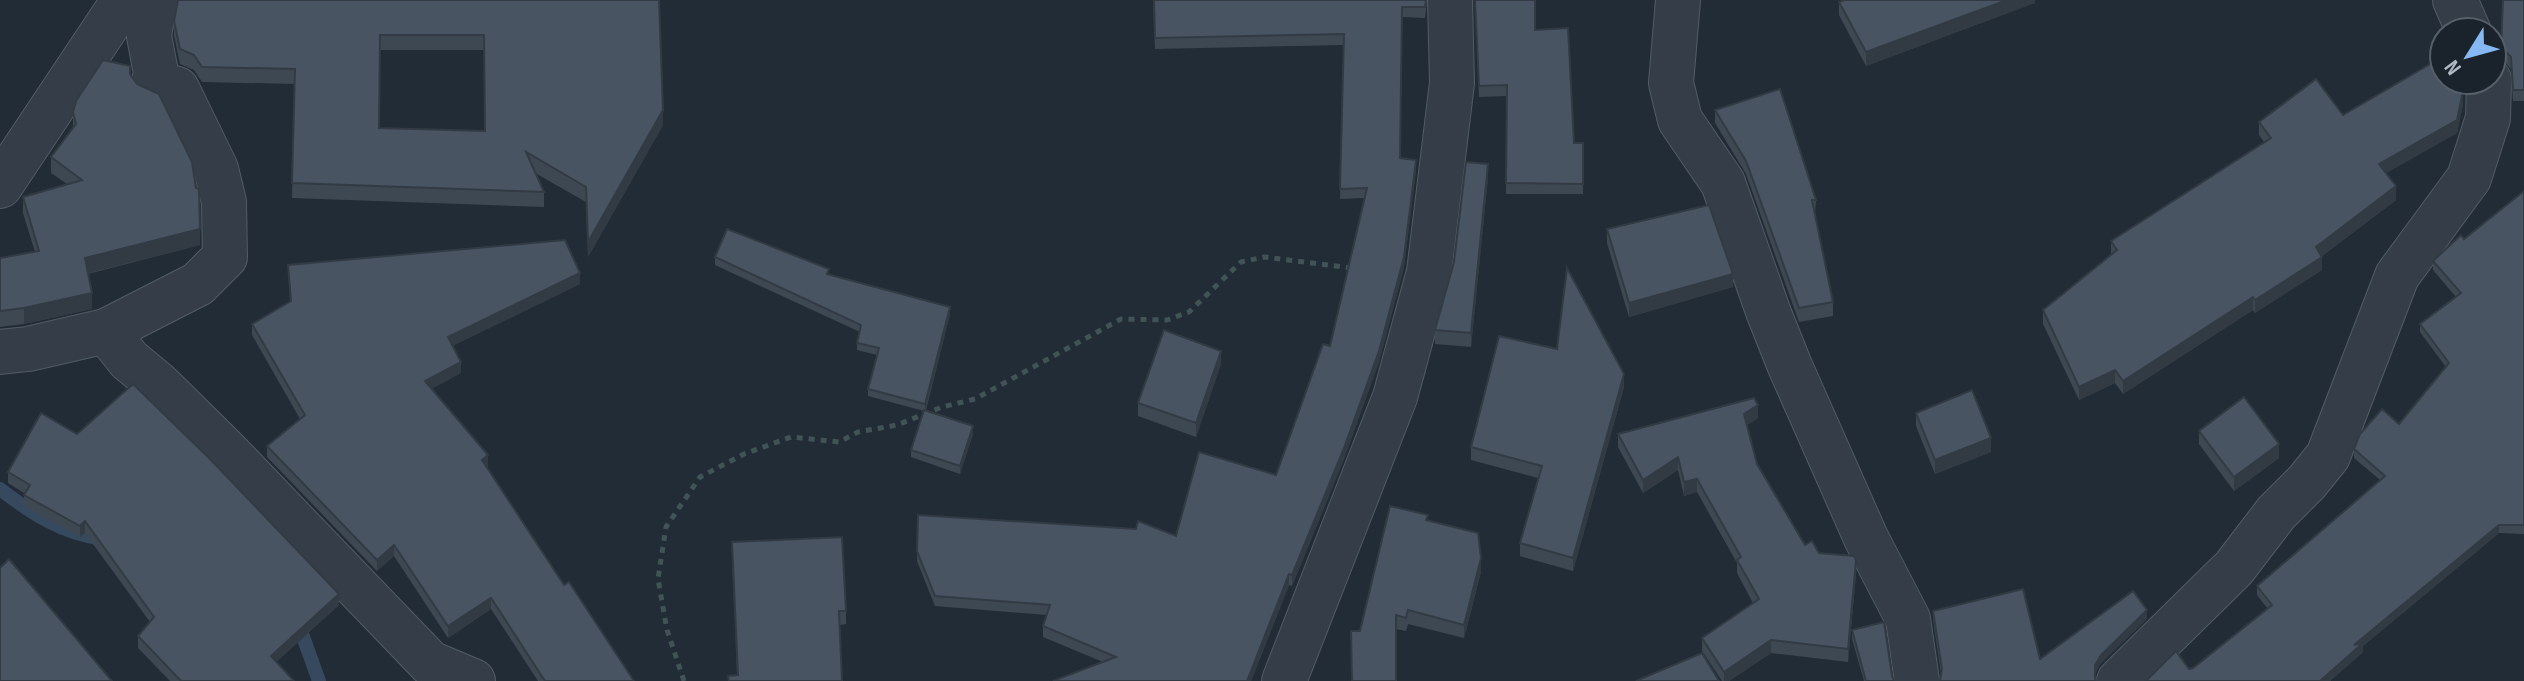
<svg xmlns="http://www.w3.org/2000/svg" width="2524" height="681" font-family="'Sofia Sans Condensed',sans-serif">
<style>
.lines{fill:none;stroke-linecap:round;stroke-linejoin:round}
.stream{stroke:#36495e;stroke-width:14}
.minor-casing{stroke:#525c65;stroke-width:46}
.path{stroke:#415455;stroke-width:5;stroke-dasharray:6 6;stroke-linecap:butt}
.minor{stroke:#353e48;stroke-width:44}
.wall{fill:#3e4853;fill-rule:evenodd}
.shaded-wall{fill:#323b44}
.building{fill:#485461;stroke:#323b44;stroke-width:2;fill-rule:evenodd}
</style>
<rect width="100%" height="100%" fill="#212c37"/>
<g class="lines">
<g class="stream">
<path d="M0 489C31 513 63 534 103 539"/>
<path d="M291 635 301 631 319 681"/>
</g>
<g class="minor-casing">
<g id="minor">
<path d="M1678 0 1671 83 1680 120 1723 183 1768 311 1789 364 1866 538 1908 619 1917 681"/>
<path d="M2455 0 2469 32"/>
<path d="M0 186 124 0"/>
<path d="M106 331 129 360 158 384 228 453 430 663 473 681"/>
<path d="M0 352 28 349 106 331 198 284 225 257 224 202 216 169 177 89 154 82 156 73 149 36 155 0"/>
<path d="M1284 681 1395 397 1429 272 1452 83 1450 0"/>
<path d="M2119 681 2234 568 2276 513 2307 482 2328 456 2397 276 2469 178 2488 118 2489 80"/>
</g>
</g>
<path class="path" d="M684 681 667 630 658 579 666 527 700 477 744 454 791 437 839 442 858 432 897 425 942 407 975 399 1121 319 1167 320 1189 312 1241 262 1264 257 1352 268"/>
<use href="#minor" class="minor"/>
</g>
<g class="wall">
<path d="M659 0 663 125 588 257 586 202 535 173 544 192V207L292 198 295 84 202 82 194 70 180 64 174 36V21ZM380 50H484L485 131 379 128Z"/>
<path d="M1153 0H1427L1425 18 1402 17 1400 158 1416 170 1404 267 1379 362 1344 459 1292 586 1289 585 1251 681H1053L1103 662 1043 637V626L1047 615 935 606 917 561 918 515 1176 536 1276 475 1330 346 1364 198 1340 199 1344 45 1155 49Z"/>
<path d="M1475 0 1535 30 1574 143H1583V194H1506L1507 96 1479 97Z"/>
<path d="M2035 0V3L1866 66 1839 15V2Z"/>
<path d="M2524 0V101H2513L2511 69 2501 58V47Z"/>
<path d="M130 74 200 245 88 274 92 309 24 324 0 327V258L35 252 23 213V197L67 184 51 173V157L73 127V112Z"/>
<path d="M2463 104 2457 133 2386 173 2396 200 2322 256V270L2255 313 2253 310 2123 394 2115 383 2079 400 2043 324V310L2111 255V241L2264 142 2259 135V122Z"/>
<path d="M1715 110 1816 200 1815 213 1833 302V316L1799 322 1746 174 1715 123Z"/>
<path d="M1488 177 1471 347 1435 344V330Z"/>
<path d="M2524 191V534L2499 533 2363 646V652L2330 681H2146L2193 668 2268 609 2257 595V586L2380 480 2354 458V449L2399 424 2446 367 2420 332V324L2456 297 2433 270V261L2464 239Z"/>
<path d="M1607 229 1733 287 1629 317 1607 243Z"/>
<path d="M715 257 829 274 950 314 926 410 973 434 960 474 911 457V450L924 411 868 396V389L877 355 857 350V343L860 332 715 265Z"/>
<path d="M288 265 580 284 452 346 461 373 431 389 488 466 487 467 564 585 634 681H538L491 609 448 638 394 556 377 571 267 457V446L300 419 252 335V324L290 301Z"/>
<path d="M1221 364 1196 437 1138 416V403Z"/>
<path d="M1624 387 1573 571 1520 556V543L1538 478 1471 460V447Z"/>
<path d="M1916 413 1991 452 1935 474 1916 426Z"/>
<path d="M1758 418 1747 425 1757 464 1805 545 1856 574 1848 662 1771 653 1729 681H1722L1702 651V638L1753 603 1737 573V563L1697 492 1684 496 1678 470 1643 493 1618 447V434Z"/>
<path d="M2199 431 2279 458 2234 491 2199 444Z"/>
<path d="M8 472 339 605 276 662 294 681H170L138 648V636L150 622 85 533 80 537 24 506V493L8 483Z"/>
<path d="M1428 521 1481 572 1464 638 1408 624 1406 631 1396 629 1360 631Z"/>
<path d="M732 556 846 611V624L840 625 737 675Z"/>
<path d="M1933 611 2040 659 2147 619 2101 663 1941 674 1933 620Z"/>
<path d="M1852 630 1892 676 1894 681H1864L1852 639Z"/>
</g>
<g class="shaded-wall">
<path d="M2007 0H2035V3L1866 66V52Z"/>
<path d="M2463 91V104L2457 133 2379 177V164Z"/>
<path d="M663 110V125L588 257V242Z"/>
<path d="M1416 160V170L1404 267 1379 362 1344 459 1292 586V575Z"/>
<path d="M1488 164V177L1471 347V333Z"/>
<path d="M2396 186V200L2316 260V247Z"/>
<path d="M200 229V245L85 274V258Z"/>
<path d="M2322 257V270L2255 313V300Z"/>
<path d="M580 273V284L448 348V337Z"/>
<path d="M1733 274V287L1629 317V303Z"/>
<path d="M92 293V309L24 324V308Z"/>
<path d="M2253 297V310L2123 394V381Z"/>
<path d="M950 307V314L925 411V404Z"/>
<path d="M1221 351V364L1196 437V423Z"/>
<path d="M461 362V373L425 392V381Z"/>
<path d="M2115 370V383L2079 400V387Z"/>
<path d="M1624 374V387L1573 571V558Z"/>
<path d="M1758 405V418L1744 427V414Z"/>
<path d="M973 426V434L960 474V466Z"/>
<path d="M1991 438V452L1935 474V460Z"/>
<path d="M2279 444V458L2234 491V477Z"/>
<path d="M488 455V466L482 471V460Z"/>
<path d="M1678 457V470L1643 493V480Z"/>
<path d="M1697 479V492L1684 496V482Z"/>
<path d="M85 521V533L80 537V526Z"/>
<path d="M2499 525V533L2363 646V652L2330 681H2320L2354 645Z"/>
<path d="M394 545V556L377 571V560Z"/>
<path d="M1481 558V572L1464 638V625Z"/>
<path d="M1856 560V574L1848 662V649Z"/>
<path d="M1289 574V585L1251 681H1247Z"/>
<path d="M339 594V605L271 667V656Z"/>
<path d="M491 598V609L448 638V626Z"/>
<path d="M2147 610V619L2101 663 2095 674V665L2101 655Z"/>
<path d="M1771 640V653L1729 681H1724V672Z"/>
</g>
<g class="building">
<path d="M178 0H659L663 110 588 242 586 187 526 152 544 192 292 183 295 69 202 67 194 55 180 49 174 21ZM380 35H484L485 131 379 128Z"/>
<path d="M1154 0H1426L1425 7H1402L1400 158 1416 160 1404 257 1379 351 1344 448 1292 575 1289 574 1247 681H1053L1116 657 1043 626 1050 605 935 596 917 551 918 515 1136 529 1138 521 1176 536 1199 452 1276 475 1323 344 1330 346 1367 188 1340 189 1344 34 1155 38Z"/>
<path d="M1475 0H1535V30L1568 28 1574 143H1583V184L1506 183 1507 85 1479 86Z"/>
<path d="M1844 0H2007L1866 52 1839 2Z"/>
<path d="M2503 0H2524V90H2513L2511 57 2501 47Z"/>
<path d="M2444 56V80H2457L2463 91 2457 120 2379 164 2396 186 2316 247 2322 257 2255 300 2253 297 2123 381 2115 370 2079 387 2043 310 2117 250 2111 241 2271 138 2259 122 2316 79 2343 115Z"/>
<path d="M103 60 130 66V74L137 84 159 94 192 162 196 188 199 189 200 229 85 258 92 293 24 308 0 311V258L39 251 23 197 82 180 51 157 76 124 73 112 76 101Z"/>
<path d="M1780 89 1816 200H1812L1833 302 1799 308 1746 161 1715 110Z"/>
<path d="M1466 162 1488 164 1471 333 1435 330 1454 262Z"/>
<path d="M2524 191V525H2499L2354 645 2363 643 2320 681H2146L2176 651 2189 669 2193 668 2272 605 2257 586 2385 476 2354 449 2360 434 2382 409 2399 424 2449 363 2420 324 2461 293 2433 261 2461 235 2464 239Z"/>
<path d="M1709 205 1733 274 1629 303 1607 229Z"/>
<path d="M727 229 829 269 827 274 950 307 925 404 868 389 879 348 857 343 861 325 715 257Z"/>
<path d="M565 240 580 273 448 337 461 362 425 381 488 455 482 460 564 585 569 582 634 681H545L491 598 448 626 394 545 377 560 267 446 305 415 252 324 291 301 288 265Z"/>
<path d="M1567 268 1624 374 1573 558 1520 543 1542 466 1471 447 1499 336 1557 349Z"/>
<path d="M1164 330 1221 351 1196 423 1138 403Z"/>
<path d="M133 384 210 459 339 594 271 656 294 681H181L138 636 154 617 85 521 80 526 24 495 30 485 8 472 41 413 77 434Z"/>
<path d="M1972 390 1991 438 1935 460 1916 413Z"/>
<path d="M2244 397 2279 444 2234 477 2199 431Z"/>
<path d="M1754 398 1758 405 1744 414 1757 464 1805 545 1812 541 1819 553 1854 556 1856 560 1848 649 1771 640 1724 672 1702 638 1759 599 1737 560 1741 557 1697 479 1684 482 1678 457 1643 480 1618 434Z"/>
<path d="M924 410 973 426 960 466 911 450Z"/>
<path d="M1390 506 1428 515 1426 520 1478 533 1481 558 1464 625 1408 610 1406 618 1396 615V681H1352L1351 631H1360Z"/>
<path d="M842 537 846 611H839L842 681H729L728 676 738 675 732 542Z"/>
<path d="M9 559 112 681H0V568Z"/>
<path d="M2023 589 2040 659 2133 591 2147 610 2101 655 2095 665V678L2096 681H1940L1942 669 1933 611Z"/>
<path d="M1884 622 1892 676 1894 681H1866L1852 630Z"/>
<path d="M1702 653 1719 681H1636Z"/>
</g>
<g transform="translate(2468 56) rotate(233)"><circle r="38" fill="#1a232c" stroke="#565f69" stroke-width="2"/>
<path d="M0-6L14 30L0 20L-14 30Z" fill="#86b9f3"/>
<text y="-12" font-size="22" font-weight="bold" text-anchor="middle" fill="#afb9c4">N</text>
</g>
</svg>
